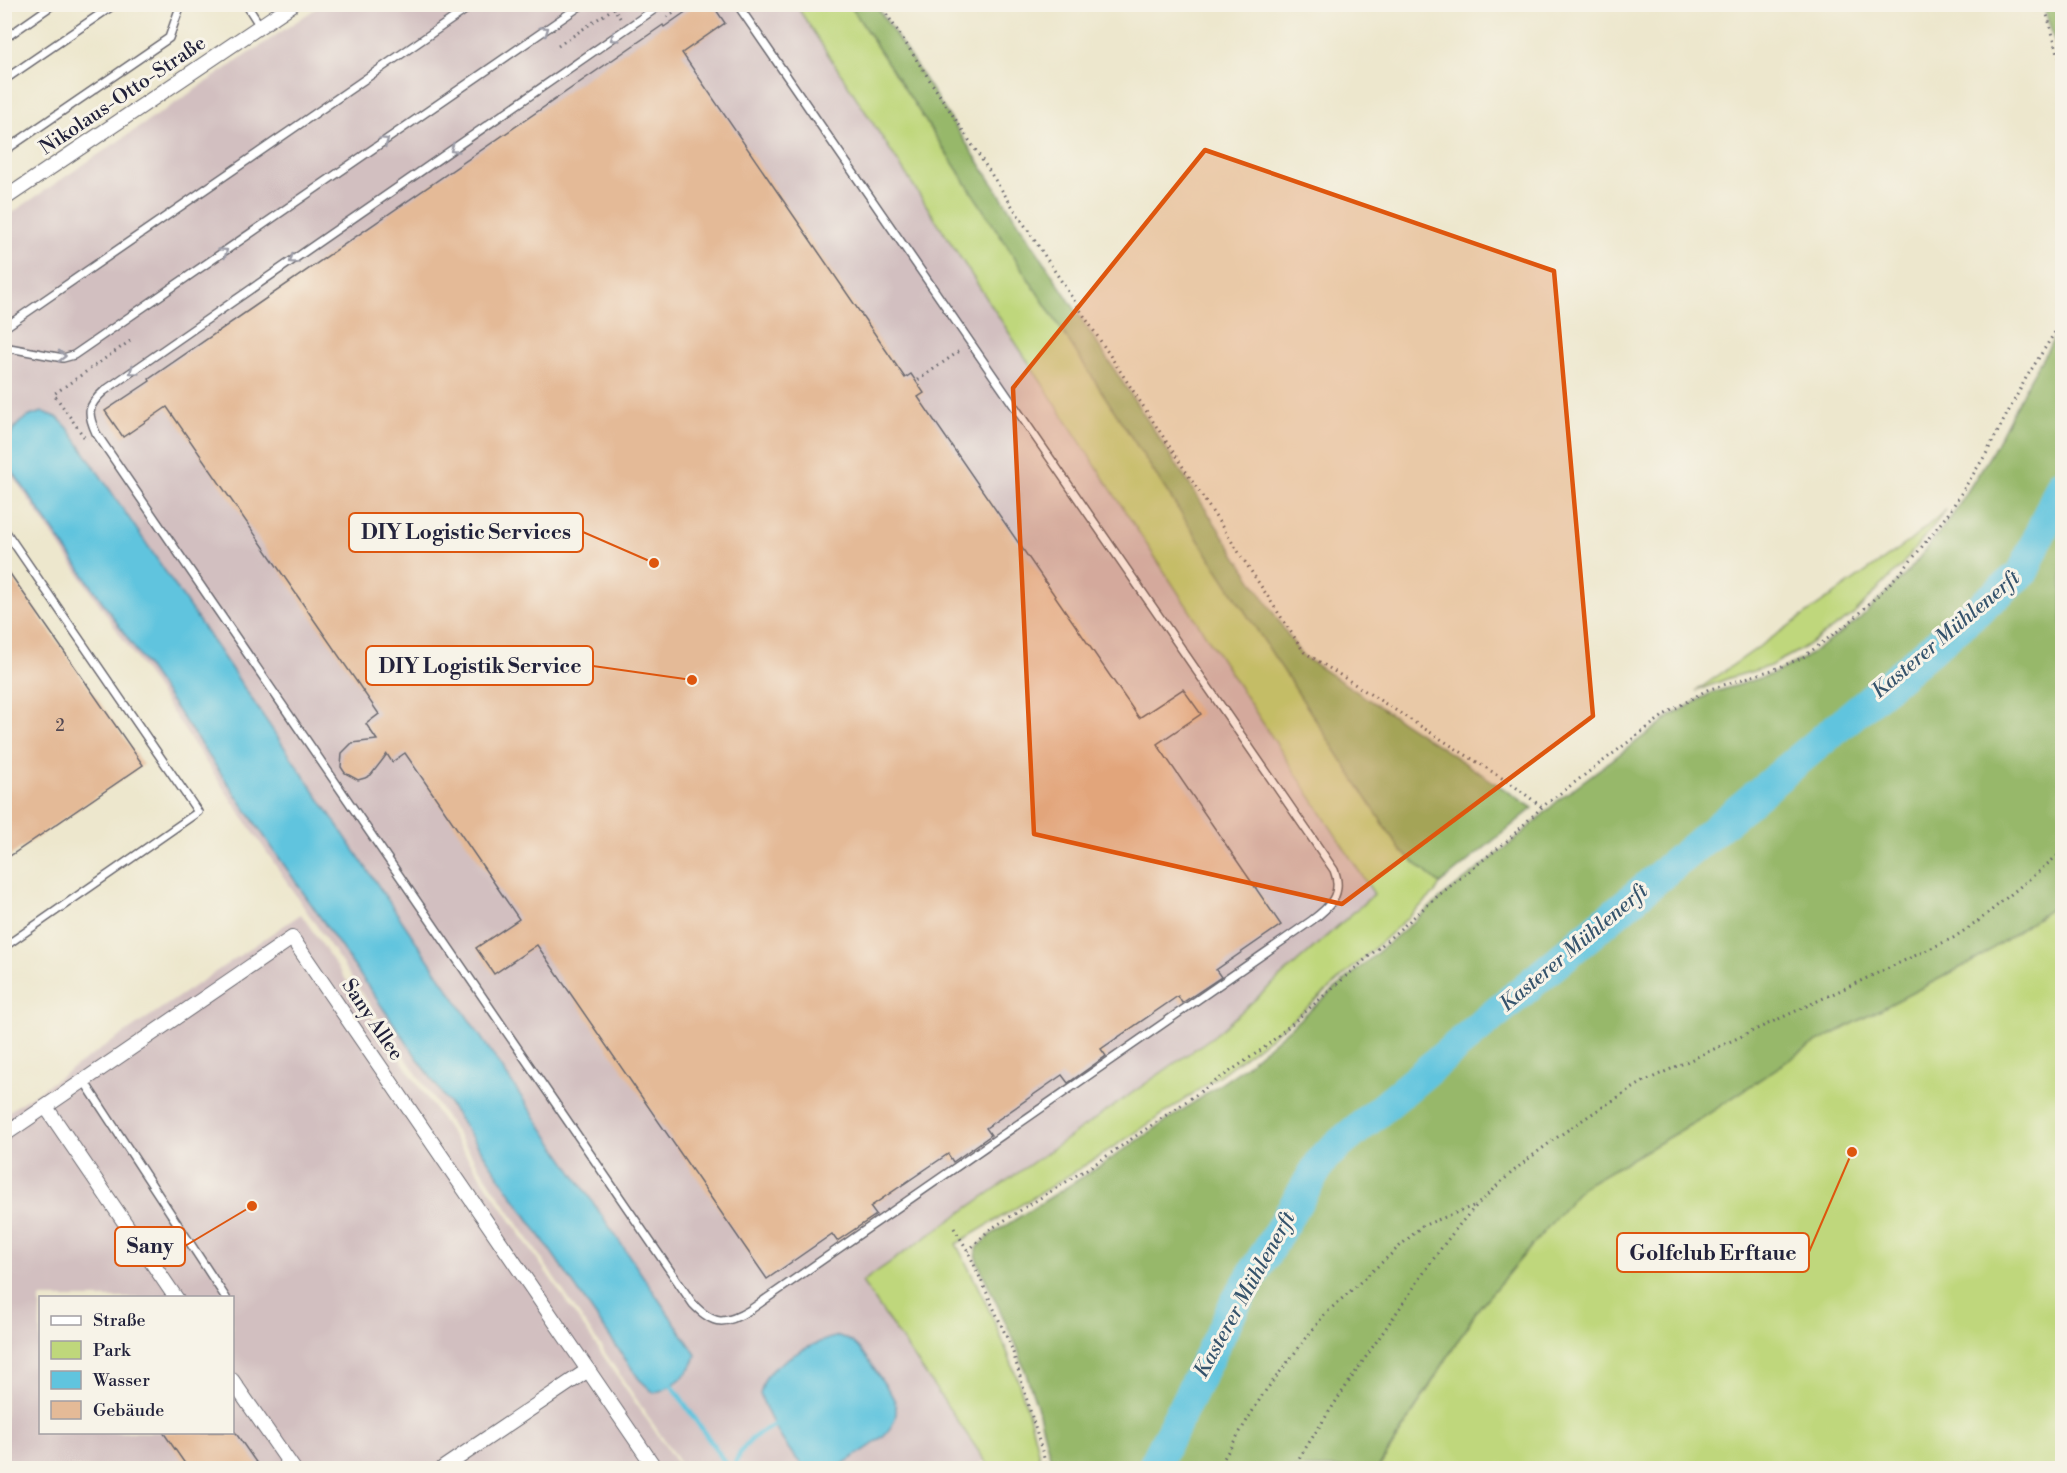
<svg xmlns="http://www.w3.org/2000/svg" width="2067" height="1473" font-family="'Libre Bodoni',serif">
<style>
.industrial{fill:#d2bfc0;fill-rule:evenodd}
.green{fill:#bfd77b;stroke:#707c5b;stroke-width:1.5}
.forest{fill:#97b86b;stroke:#5c6d53;stroke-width:1.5}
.water{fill:#60c4de;stroke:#41738c;stroke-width:1.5}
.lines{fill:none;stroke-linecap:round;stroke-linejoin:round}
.stream{stroke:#60c4de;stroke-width:5}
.river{stroke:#60c4de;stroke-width:32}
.building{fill:#e4ba97}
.service-casing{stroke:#69676e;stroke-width:10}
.minor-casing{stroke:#69676e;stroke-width:16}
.path{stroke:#69676e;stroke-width:3;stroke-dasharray:1.5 4.5;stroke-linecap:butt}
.service{stroke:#fff;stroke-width:7}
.minor{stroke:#fff;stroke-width:14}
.oneway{stroke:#9c9ca7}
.marked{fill:#de560e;fill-opacity:0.2;stroke:#de560e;stroke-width:4.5;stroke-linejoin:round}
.labels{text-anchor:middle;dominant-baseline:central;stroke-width:6;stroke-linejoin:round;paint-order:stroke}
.number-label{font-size:16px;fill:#524852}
.street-label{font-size:20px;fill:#22223b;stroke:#f7f3e8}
.water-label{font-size:21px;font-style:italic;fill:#35536c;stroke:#f7f3e8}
.leader{fill:none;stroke:#de560e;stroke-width:2}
.callout-dot{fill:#de560e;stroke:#f7f3e8;stroke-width:2}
.callout{fill:#f7f3e8;stroke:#de560e;stroke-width:2}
.callout-label{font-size:21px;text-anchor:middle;font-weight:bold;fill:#22223b}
</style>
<rect width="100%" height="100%" fill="#f7f3e8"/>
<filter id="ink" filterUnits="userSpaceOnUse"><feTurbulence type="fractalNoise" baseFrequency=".0167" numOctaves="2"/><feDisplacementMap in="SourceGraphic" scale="12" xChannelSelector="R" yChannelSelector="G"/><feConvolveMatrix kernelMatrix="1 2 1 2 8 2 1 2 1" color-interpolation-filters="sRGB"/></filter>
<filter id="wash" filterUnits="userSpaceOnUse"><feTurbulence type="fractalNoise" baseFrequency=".008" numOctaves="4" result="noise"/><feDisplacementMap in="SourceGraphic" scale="24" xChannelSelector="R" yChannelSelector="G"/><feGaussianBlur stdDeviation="1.35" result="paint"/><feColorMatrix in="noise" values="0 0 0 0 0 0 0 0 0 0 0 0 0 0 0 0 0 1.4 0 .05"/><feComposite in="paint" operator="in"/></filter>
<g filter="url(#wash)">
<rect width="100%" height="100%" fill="#ede7cd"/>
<g class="industrial">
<path d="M321 5H796L1374 894 1215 1035 862 1282 984 1461 973 1468H683L5 465 4 218Z"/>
<path d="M301 914 680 1468H5V1114ZM40 1298H232V1432H40Z"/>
</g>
<g class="green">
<path d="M796 5H850L1401 851 1440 884 1435 893C1378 944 1322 999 1260 1045 1164 1118 1060 1182 956 1244 993 1313 1028 1390 1041 1468H990L862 1282 1215 1035 1374 894Z"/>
<path d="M1946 510 1901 566 1853 615 1800 650 1770 666 1729 678 1696 691 1910 541Z"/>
<path d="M2062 901V1468H1379L1477 1310 1582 1187 1702 1118 1810 1046 1977 959Z"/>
</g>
<g class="forest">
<path d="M850 5H876L1301 655 1533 808 1440 884 1401 851Z"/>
<path d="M2043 5H2062V65Z"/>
<path d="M2062 325V478L2020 571 1320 1155 1231 1301 1142 1468H1053L1037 1406 1017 1347 977 1261 976 1249 992 1234 1103 1164 1238 1072 1441 898 1509 845 1562 797 1671 716 1709 694 1773 674 1803 659 1856 622 1908 572 1952 516 1991 454 2030 379Z"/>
<path d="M2062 489V901L1977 959 1810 1046 1702 1118 1582 1187 1477 1310 1378 1468H1159L1240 1307 1328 1161 2025 574Z"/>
</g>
<g class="water">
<path d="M43 412 58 418 68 428 693 1350 696 1355C691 1375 673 1387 654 1393L639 1379 8 465C4 437 14 418 43 412Z"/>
<path d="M839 1336C858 1342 864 1355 875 1370 881 1380 891 1391 895 1402 904 1433 861 1451 841 1465L834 1468H805C785 1448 770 1421 760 1394 762 1389 763 1381 767 1376 780 1359 819 1340 839 1336Z"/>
</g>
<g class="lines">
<g class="stream">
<path d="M668 1380 729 1468"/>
<path d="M734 1468C740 1444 758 1432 780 1423"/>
</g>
<path class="river" d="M1153 1468 1235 1304 1324 1157 2023 572 2062 484"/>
</g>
<g id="blocks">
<g class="building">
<path d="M697 4H712L725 23 682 53 905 378 911 374 924 393 918 397 1139 718 1183 689 1201 714 1157 744 1281 925 1216 970 1221 977 1182 1003 1178 996 1101 1049 1106 1056 1068 1083 1062 1075 986 1128 991 1135 953 1162 948 1154 870 1207 876 1215 837 1241 832 1234 767 1279 537 945 494 974 476 948 519 919 405 753 392 762 387 754 371 775 365 778 358 780 345 773 341 767 342 753 352 743 377 740 366 724 379 714 167 407 123 437 105 411 150 381 149 379 663 25 664 27Z"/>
<path d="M4 565 143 765 4 860Z"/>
<path d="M163 1432H235L260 1468H188Z"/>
</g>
</g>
</g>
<g filter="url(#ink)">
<use href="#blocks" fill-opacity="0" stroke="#69676e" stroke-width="1.5"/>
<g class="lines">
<g class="service-casing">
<g id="service">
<path d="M246 4 260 26"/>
<path d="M662 4 104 391C87 406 87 413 96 433L693 1304C714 1326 725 1325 750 1310L1311 921C1329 908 1344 894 1334 870L737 4"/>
<path d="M4 39 54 4"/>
<path d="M4 80 115 4"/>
<path d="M4 151 169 38 181 4"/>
<path d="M4 328 474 4"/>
<path d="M4 347 63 358 74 355 583 4"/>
<path d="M4 529 198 812 4 947"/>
<path d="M84 1081 226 1298"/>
</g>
</g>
<g class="minor-casing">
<g id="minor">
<path d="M4 199 293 4"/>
<path d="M46 1107 176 1298"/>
<path d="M4 1135 292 938 588 1370"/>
<path d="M232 1380 293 1468"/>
<path d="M443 1468 588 1370 655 1468"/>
</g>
</g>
<g class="path">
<path d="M880 4 1304 652 1513 785 1542 807"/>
<path d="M2044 4 2062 67"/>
<path d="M667 17 686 4"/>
<path d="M558 46 614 8 620 18"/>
<path d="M918 380 961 350"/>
<path d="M84 437 54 394 133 339"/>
<path d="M954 1228 968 1251 1012 1349 1047 1468"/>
<path d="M968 1251 989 1230 1098 1162 1264 1048 1439 895 1507 841 1542 807 1667 713 1707 690 1772 670 1802 658 1855 618 1905 568 1948 514 1986 454 2026 378 2062 321"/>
<path d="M1218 1468 1263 1394 1324 1315 1422 1226 1476 1205"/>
<path d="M1293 1468C1328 1412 1366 1356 1404 1302 1427 1268 1450 1233 1478 1204 1526 1155 1585 1117 1643 1082L1953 938 1976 923 2062 852"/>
</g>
<use href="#service" class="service"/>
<use href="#minor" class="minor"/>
</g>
<defs><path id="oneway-chevron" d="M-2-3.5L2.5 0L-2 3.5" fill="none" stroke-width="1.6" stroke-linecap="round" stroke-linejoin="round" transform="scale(1.5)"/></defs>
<g class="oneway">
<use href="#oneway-chevron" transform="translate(545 30) rotate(-35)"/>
<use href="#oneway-chevron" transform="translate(614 38) rotate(145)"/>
<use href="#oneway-chevron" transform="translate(385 141) rotate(-35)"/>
<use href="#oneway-chevron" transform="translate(454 149) rotate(145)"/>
<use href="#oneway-chevron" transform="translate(224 252) rotate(-35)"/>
<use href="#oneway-chevron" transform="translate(293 260) rotate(145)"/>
<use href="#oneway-chevron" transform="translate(62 356)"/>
<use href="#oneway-chevron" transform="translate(133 371) rotate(145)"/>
</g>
</g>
<path class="marked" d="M1205 150 1554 271 1593 716 1342 904 1034 834 1013 388Z"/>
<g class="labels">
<g class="number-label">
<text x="60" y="726">2</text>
</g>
<g class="street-label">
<text transform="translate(123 96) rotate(-34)">Nikolaus-Otto-Straße</text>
<text transform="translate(372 1020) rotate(56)">Sany Allee</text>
</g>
<g class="water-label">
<text transform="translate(1946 635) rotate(-40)">Kasterer Mühlenerft</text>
<text transform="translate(1574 948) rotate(-40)">Kasterer Mühlenerft</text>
<text transform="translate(1245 1295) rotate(-61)">Kasterer Mühlenerft</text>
</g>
</g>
<path class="leader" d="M654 563L583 532M692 680L593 666M252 1206L185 1246M1852 1152L1809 1252"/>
<g class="callout-dot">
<circle cx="654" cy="563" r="6"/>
<circle cx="692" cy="680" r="6"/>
<circle cx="252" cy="1206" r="6"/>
<circle cx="1852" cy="1152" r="6"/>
</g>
<g class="callout">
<rect x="349" y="513" width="234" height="39" rx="6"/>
<rect x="366" y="646" width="227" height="39" rx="6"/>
<rect x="115" y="1227" width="70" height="39" rx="6"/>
<rect x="1617" y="1233" width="192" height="39" rx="6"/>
</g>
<g class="callout-label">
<text x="466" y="539">DIY Logistic Services</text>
<text x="480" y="673">DIY Logistik Service</text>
<text x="150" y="1253">Sany</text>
<text x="1713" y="1260">Golfclub Erftaue</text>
</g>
<rect width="2067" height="1473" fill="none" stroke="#f7f3e8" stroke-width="24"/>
<rect x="39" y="1296" width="195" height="138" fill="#f7f3e8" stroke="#a29fa3" stroke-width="1.5"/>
<rect x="51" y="1316" width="30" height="9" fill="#ffffff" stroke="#a29fa3" stroke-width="1.5"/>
<text x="93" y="1326" font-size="18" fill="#22223b">Straße</text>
<rect x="51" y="1341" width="30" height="18" fill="#bfd77b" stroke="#a29fa3" stroke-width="1.5"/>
<text x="93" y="1356" font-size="18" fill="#22223b">Park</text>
<rect x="51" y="1371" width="30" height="18" fill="#60c4de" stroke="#a29fa3" stroke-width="1.5"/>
<text x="93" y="1386" font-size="18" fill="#22223b">Wasser</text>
<rect x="51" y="1401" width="30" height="18" fill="#e4ba97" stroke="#a29fa3" stroke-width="1.5"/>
<text x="93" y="1416" font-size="18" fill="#22223b">Gebäude</text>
</svg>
